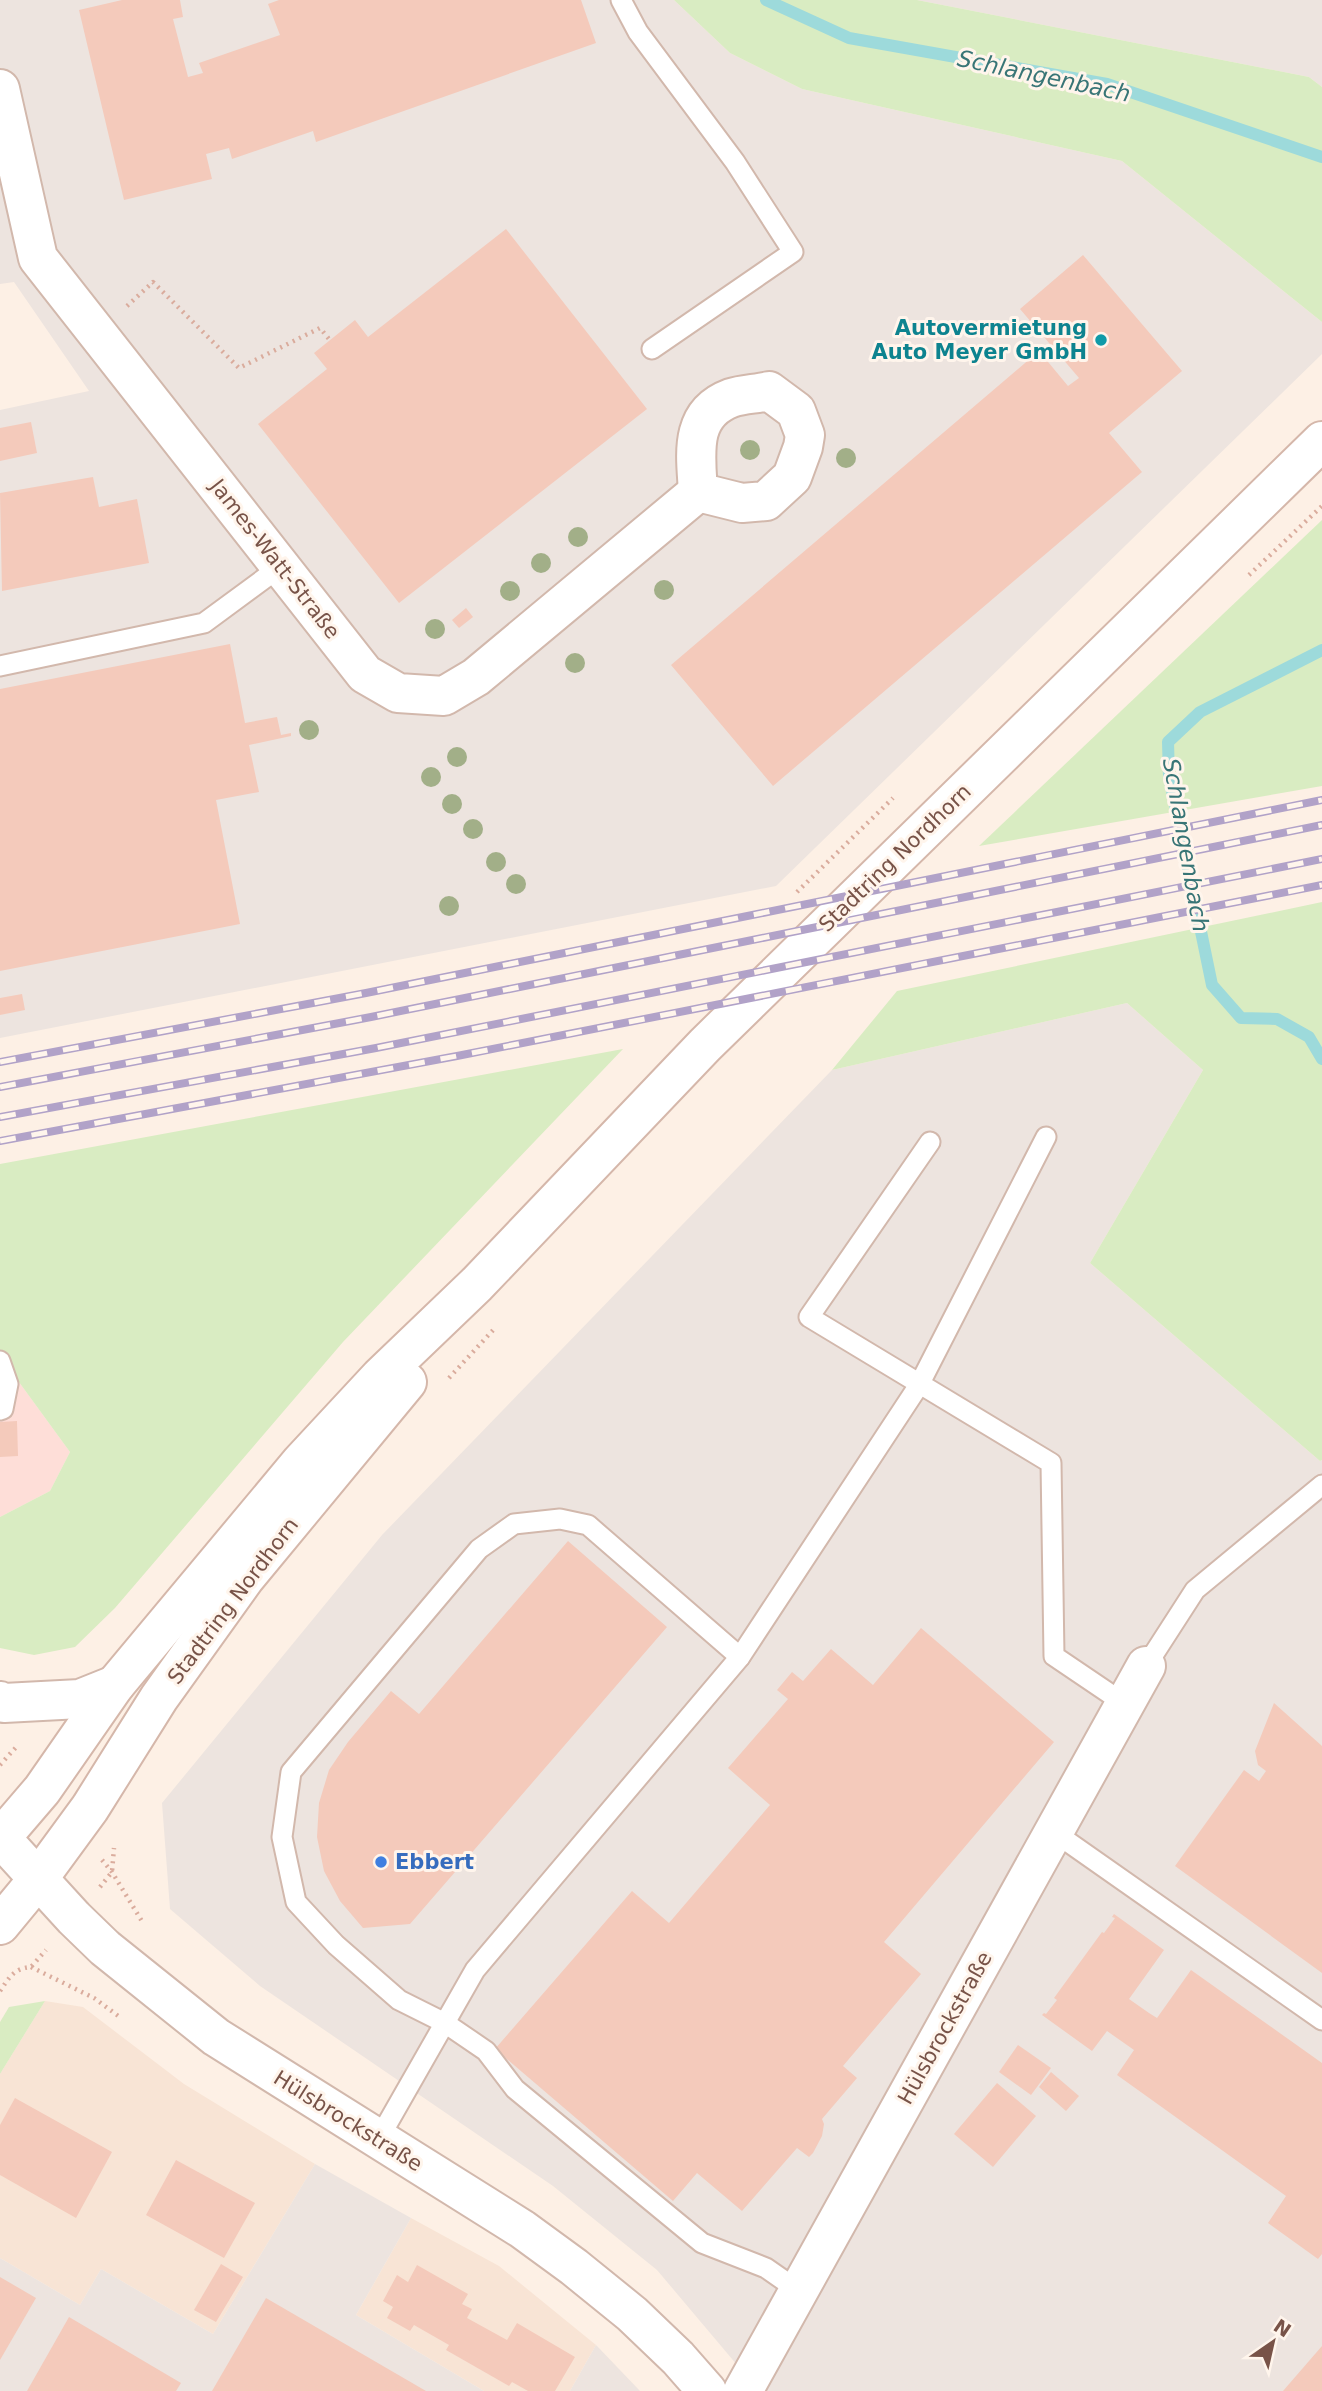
<svg xmlns="http://www.w3.org/2000/svg" width="1322" height="2391" font-family="'DejaVu Sans',sans-serif">
<style>
.residential{fill:#f8e4d5}
.commercial{fill:#feded8}
.industrial{fill:#ede4df}
.green{fill:#d9ecc2}
.lines{fill:none;stroke-linecap:round;stroke-linejoin:round}
.stream{stroke:#9ddadb;stroke-width:12}
.building{fill:#f4cabb}
.service-casing{stroke:#d2b8ac;stroke-width:23}
.minor-casing{stroke:#d2b8ac;stroke-width:42}
.tertiary-casing{stroke:#d2b8ac;stroke-width:42}
.secondary-casing{stroke:#d5b7aa;stroke-width:42}
.path{stroke:#daac9d;stroke-width:4.5;stroke-dasharray:2 5;stroke-linecap:butt}
.service{stroke:#fff;stroke-width:19}
.minor{stroke:#fff;stroke-width:38}
.tertiary{stroke:#fff;stroke-width:38}
.secondary{stroke:#fff;stroke-width:38}
.rail-casing{stroke:#b1a2c8;stroke-width:8}
.rail{stroke:#fff5ec;stroke-width:5;stroke-dasharray:16;stroke-linecap:butt}
.tree{fill:#a2af88}
.culture-dot{fill:#0f9aa8;stroke:#fff5ec;stroke-width:2.5}
.shop-dot{fill:#3f7fe0;stroke:#fff5ec;stroke-width:2.5}
.labels{text-anchor:middle;dominant-baseline:central;stroke-width:6;stroke-linejoin:round;paint-order:stroke}
.culture-label{font-size:21px;font-weight:bold;fill:#0d838f;stroke:#fff5ec;text-anchor:end}
.street-label{font-size:21px;fill:#785348;stroke:#fff5ec}
.shop-label{font-size:21px;font-weight:bold;fill:#366cbe;stroke:#fff5ec;text-anchor:start}
.water-label{font-size:23px;font-style:italic;fill:#387576;stroke:#fff5ec}
</style>
<rect width="100%" height="100%" fill="#fdf0e5"/>
<g class="residential">
<path d="M45 2001 83 2007 184 2084 315 2164 213 2334 101 2269 80 2305 0 2258V2074Z"/>
<path d="M411 2218 499 2266 596 2345 570 2391H484L356 2315Z"/>
</g>
<path class="commercial" d="M0 1356 70 1452 50 1491 0 1517Z"/>
<g class="industrial">
<path d="M0 0H674L730 53 802 89 1122 161 1322 322V354L776 886 0 1038V410L89 391 14 282 0 284Z"/>
<path d="M917 0H1322V87L1309 77Z"/>
<path d="M1127 1003 1203 1070 1090 1263 1320 1461 1322 1460V2391H759L657 2270 553 2186 260 1986 170 1909 162 1803 382 1535 832 1070Z"/>
<path d="M315 2164 411 2218 356 2315 484 2391H0V2258L80 2305 101 2269 213 2334Z"/>
<path d="M596 2345 640 2391H570Z"/>
</g>
<g class="green">
<path d="M674 0H917L1309 77 1322 87V322L1122 161 802 89 730 53Z"/>
<path d="M1322 520V786L979 846Z"/>
<path d="M1322 902V1460L1320 1461 1090 1263 1203 1070 1127 1003 832 1070 897 991Z"/>
<path d="M623 1049 343 1342 115 1608 75 1647 34 1655 0 1648V1517L50 1491 70 1452 0 1356V1164Z"/>
<path d="M45 2001 0 2074V2022L9 2007Z"/>
</g>
<g class="lines">
<g class="stream">
<path d="M766 0 849 38 1107 84 1322 157"/>
<path d="M1322 650 1200 712 1168 742 1169 776 1212 985 1241 1018 1277 1019 1309 1037 1322 1059"/>
</g>
</g>
<g class="building">
<path d="M122 0H180L183 17 173 19 188 77 203 73 199 63 280 35 268 4 279 0H581L596 43 316 142 313 131 232 159 229 148 206 154 212 179 124 200 79 10Z"/>
<path d="M506 229 647 409 399 603 258 424 327 369 314 353 355 320 368 337Z"/>
<path d="M1083 255 1182 371 1109 433 1142 472 773 786 671 665 1039 351 1068 386 1079 378 1020 309Z"/>
<path d="M31 422 37 453 0 461V428Z"/>
<path d="M93 477 99 507 137 499 149 563 2 591 0 493Z"/>
<path d="M466 608 473 617 459 628 452 620Z"/>
<path d="M230 644 245 723 277 717 281 735 291 733V736L249 745 259 792 216 800 240 924 0 971V689Z"/>
<path d="M22 994 25 1010 0 1015V998Z"/>
<path d="M17 1421 18 1456 0 1457V1422Z"/>
<path d="M568 1541 667 1627 410 1924 363 1928 340 1901 324 1871 317 1837 319 1803 329 1770 348 1742 391 1691 419 1714Z"/>
<path d="M921 1628 1054 1742 884 1942 921 1974 843 2066 857 2078 822 2119 824 2124 822 2136 813 2153 809 2157 797 2148 742 2211 697 2173 673 2201 495 2049 632 1891 669 1923 770 1805 728 1768 788 1699 777 1690 792 1672 803 1681 831 1649 873 1685Z"/>
<path d="M1274 1703 1322 1746V1973L1175 1866 1244 1770 1259 1781 1266 1771 1258 1765 1255 1751Z"/>
<path d="M1114 1914 1164 1950 1129 1999 1149 2013 1157 2018 1191 1970 1322 2063V2254L1318 2259 1268 2223 1286 2196 1117 2075 1134 2050 1107 2031 1092 2051 1042 2015 1044 2013 1046 2014 1057 2000 1054 1998 1102 1932 1104 1933 1115 1918 1112 1917Z"/>
<path d="M1018 2045 1051 2068 1031 2095 999 2072Z"/>
<path d="M1051 2072 1079 2096 1066 2111 1039 2087Z"/>
<path d="M997 2083 1036 2116 993 2167 954 2134Z"/>
<path d="M15 2098 112 2152 76 2218 0 2175V2125Z"/>
<path d="M176 2160 255 2203 224 2258 146 2215Z"/>
<path d="M221 2264 243 2277 216 2322 194 2310Z"/>
<path d="M417 2265 468 2294 462 2304 472 2309 467 2318 507 2340 517 2323 575 2357 555 2391H528L512 2382 509 2386 446 2350 449 2345 414 2325 410 2331 387 2318 393 2307 383 2301 397 2275 408 2282Z"/>
<path d="M0 2277 36 2298 0 2360Z"/>
<path d="M266 2298 426 2391H212Z"/>
<path d="M69 2317 181 2383 176 2391H27Z"/>
<path d="M1322 2346V2391H1283Z"/>
</g>
<g class="lines">
<g class="service-casing">
<g id="service">
<path d="M621 0 638 32 735 162 793 252 652 349"/>
<path d="M0 666 204 623 280 567"/>
<path d="M930 1142 809 1317 1051 1463 1054 1656 1125 1704"/>
<path d="M0 1361 8 1384 3 1409 0 1410"/>
<path d="M740 1657 588 1525 560 1519 514 1524 479 1549 291 1772 282 1837 296 1902 336 1945 399 2000 445 2023 486 2051 515 2089 702 2243 766 2268 799 2291"/>
<path d="M1146 1666 1195 1590 1322 1485"/>
<path d="M1054 1832 1322 2020"/>
<path d="M378 2140 475 1970 740 1657 919 1385 1046 1137"/>
</g>
</g>
<g class="minor-casing">
<g id="minor">
<path d="M0 89 38 258 365 674 398 693 444 696 476 677 698 492"/>
<path d="M769 391 796 411 805 435 803 447 792 477 766 501 742 503 698 492C696 456 688 414 731 398 743 394 757 394 769 391Z"/>
<path d="M743 2391 1146 1666"/>
</g>
</g>
<g class="tertiary-casing">
<g id="tertiary">
<path d="M0 1701 4 1703 80 1699 115 1685"/>
<path d="M0 1837 74 1918 105 1948 216 2037 522 2229 574 2267 632 2314 678 2358 707 2391"/>
</g>
</g>
<g class="secondary-casing">
<g id="secondary">
<path d="M0 1839 42 1790 115 1685 301 1462 380 1377 477 1284 705 1045 1322 441"/>
<path d="M0 1925 38 1879 90 1808 159 1698 245 1578 407 1382"/>
</g>
</g>
<g class="path">
<path d="M127 306 153 282 239 368 320 328 329 339"/>
<path d="M1249 575 1322 506"/>
<path d="M797 892 893 798"/>
<path d="M449 1378 495 1328"/>
<path d="M0 1765 18 1745"/>
<path d="M102 1860 112 1872 143 1923"/>
<path d="M100 1887 112 1872 114 1848"/>
<path d="M31 1967 94 1998 121 2018"/>
<path d="M0 1991C9 1978 14 1968 31 1967L46 1950"/>
</g>
<use href="#service" class="service"/>
<use href="#minor" class="minor"/>
<use href="#tertiary" class="tertiary"/>
<use href="#secondary" class="secondary"/>
<g class="rail-casing">
<g id="rail">
<path d="M0 1062 366 993 1322 800"/>
<path d="M0 1087 371 1017 1322 825"/>
<path d="M0 1117 376 1048 1322 859"/>
<path d="M0 1141 457 1056 1322 885"/>
</g>
</g>
<use href="#rail" class="rail"/>
</g>
<g class="tree">
<circle cx="750" cy="450" r="10"/>
<circle cx="846" cy="458" r="10"/>
<circle cx="578" cy="537" r="10"/>
<circle cx="541" cy="563" r="10"/>
<circle cx="664" cy="590" r="10"/>
<circle cx="510" cy="591" r="10"/>
<circle cx="435" cy="629" r="10"/>
<circle cx="575" cy="663" r="10"/>
<circle cx="309" cy="730" r="10"/>
<circle cx="457" cy="757" r="10"/>
<circle cx="431" cy="777" r="10"/>
<circle cx="452" cy="804" r="10"/>
<circle cx="473" cy="829" r="10"/>
<circle cx="496" cy="862" r="10"/>
<circle cx="516" cy="884" r="10"/>
<circle cx="449" cy="906" r="10"/>
</g>
<circle class="culture-dot" cx="1101" cy="340" r="7"/>
<circle class="shop-dot" cx="381" cy="1862" r="7"/>
<g class="labels">
<g class="culture-label">
<text x="1087" y="328">Autovermietung<tspan x="1087" dy="24">Auto Meyer GmbH</tspan></text>
</g>
<g class="street-label">
<text transform="translate(275 559) rotate(52)">James-Watt-Straße</text>
<text transform="translate(895 858) rotate(-44)">Stadtring Nordhorn</text>
<text transform="translate(233 1601) rotate(-53)">Stadtring Nordhorn</text>
<text transform="translate(945 2028) rotate(-61)">Hülsbrockstraße</text>
<text transform="translate(348 2121) rotate(32)">Hülsbrockstraße</text>
</g>
<g class="shop-label">
<text x="395" y="1862">Ebbert</text>
</g>
<g class="water-label">
<text transform="translate(1044 76) rotate(12)">Schlangenbach</text>
<text transform="translate(1186 845) rotate(80)">Schlangenbach</text>
</g>
</g>
<g transform="translate(1273 2342) rotate(34)" stroke="#fff5ec" stroke-width="5" paint-order="stroke">
<path d="M0-5L12 26L0 18L-12 26Z" fill="#785348"/>
<text y="-10" font-size="19" font-weight="bold" text-anchor="middle" fill="#785348">N</text>
</g>
</svg>
